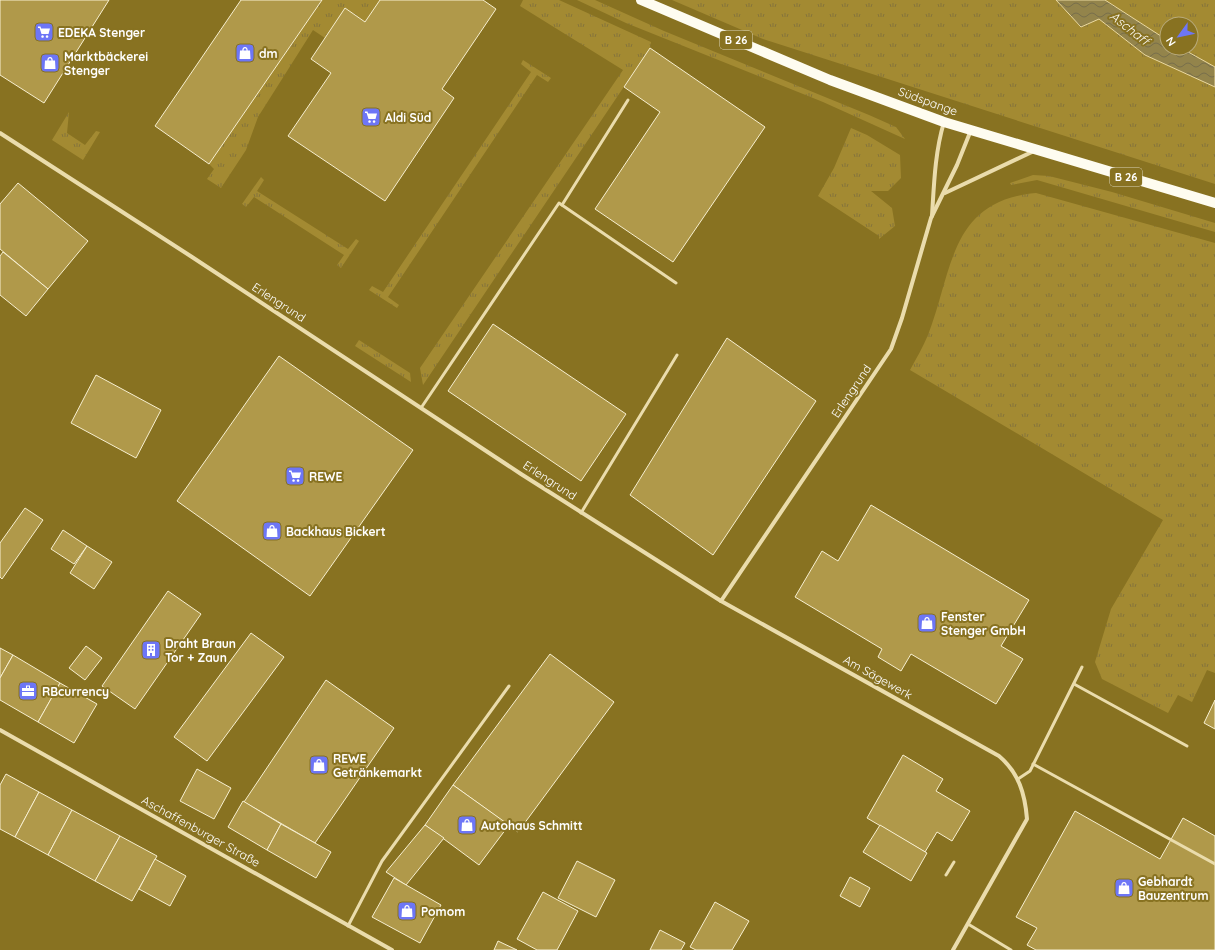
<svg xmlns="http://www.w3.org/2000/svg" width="1215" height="950" font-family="Quicksand,sans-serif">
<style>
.grass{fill:url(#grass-tufts)}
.water{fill:url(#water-waves);stroke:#ebd9a0}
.building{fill:#b0994a;stroke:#f7efd0}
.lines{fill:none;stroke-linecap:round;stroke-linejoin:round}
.lane{stroke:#eadcac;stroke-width:3}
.street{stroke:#eadcac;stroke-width:4}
.primary{stroke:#fefcf0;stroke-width:10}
.labels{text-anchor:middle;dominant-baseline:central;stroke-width:4;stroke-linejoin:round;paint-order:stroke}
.shield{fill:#887221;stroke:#dbd5bc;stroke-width:1}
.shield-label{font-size:11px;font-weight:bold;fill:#fff}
.poi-label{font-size:12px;font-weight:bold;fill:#fff;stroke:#887221;text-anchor:start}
.street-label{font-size:12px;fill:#fff;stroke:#887221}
.water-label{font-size:13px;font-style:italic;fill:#fdfbf4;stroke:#887221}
</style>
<defs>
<pattern id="grass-tufts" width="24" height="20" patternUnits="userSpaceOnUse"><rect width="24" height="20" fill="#a38a32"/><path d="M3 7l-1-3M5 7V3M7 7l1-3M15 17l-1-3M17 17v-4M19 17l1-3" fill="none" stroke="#85743b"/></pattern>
<pattern id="water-waves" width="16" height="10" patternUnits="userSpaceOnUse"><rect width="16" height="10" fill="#93844b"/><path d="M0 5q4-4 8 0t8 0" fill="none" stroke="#776e4b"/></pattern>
</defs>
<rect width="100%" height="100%" fill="#887221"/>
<g class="grass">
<path d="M322 0H380L365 22 345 8 325 38 313 30 258 117 246 150 221 188 207 179 214 169 209 164Z"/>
<path d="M523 0H559L651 42 650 48 423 385 420 368 623 70 520 6Z"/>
<path d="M577 0H595L664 31 869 115 896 127 905 139 823 102 626 23Z"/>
<path d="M672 0H1056L1064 10 1099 19 1145 55 1215 87V184L763 39Z"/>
<path d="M1105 0H1215V67L1181 48H1191V24H1167V40Z"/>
<path d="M523 60 551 78 548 82 537 75 388 297 399 305 397 308 369 290 372 286 383 292 531 72 521 64Z"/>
<path d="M69 112 67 133 85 145 96 131 100 132 83 160 52 140Z"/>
<path d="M851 128 867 135 900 155 901 178 888 191H871L892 208 895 226 879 239V236L818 196 834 168Z"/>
<path d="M1033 175 1049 176 1112 192 1215 223V232L1037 180 1011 185 1010 183Z"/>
<path d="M261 177 264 180 257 191 348 249 356 239 359 241 341 268 337 265 344 255 254 197 246 207 242 204Z"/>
<path d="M1036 193 1215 243V673L1207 670 1192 702 1178 695 1168 713 1102 679 1095 662 1111 609 1163 520 910 370C916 359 923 347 928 335 953 271 949 201 1036 193Z"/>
<path d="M359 340 410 373 411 382 355 346Z"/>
</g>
<path class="water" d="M1056 0H1105L1167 40V48H1181L1215 67V87L1145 55 1099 19 1081 27Z"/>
<g class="building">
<path d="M0 0H109L44 103 0 75Z"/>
<path d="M241 0H322L209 164 155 126Z"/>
<path d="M380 0H483L496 9 442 89 454 98 385 201 288 136 331 73 311 59 345 8 365 22Z"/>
<path d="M650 48 765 127 673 262 595 209 660 112 624 87Z"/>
<path d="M18 183 88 241 48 289 0 249V204Z"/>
<path d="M3 252 48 289 26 316 0 295V256Z"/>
<path d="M493 324 626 414 581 481 448 391Z"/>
<path d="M727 338 816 401 713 555 630 495Z"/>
<path d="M279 356 413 450 310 596 177 501Z"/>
<path d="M96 375 161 410 136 458 71 423Z"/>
<path d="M871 505 1029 600 1001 646 1023 659 996 704 911 654 901 671 878 657 882 649 795 597 822 551 838 561Z"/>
<path d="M25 508 43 520 2 579 0 577V543Z"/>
<path d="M63 530 87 546 74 564 51 549Z"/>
<path d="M87 546 112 562 94 589 70 573Z"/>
<path d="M168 591 201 614 135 709 102 686Z"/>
<path d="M251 633 284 657 207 761 174 737Z"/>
<path d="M86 646 102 658 85 680 69 668Z"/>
<path d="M0 648 13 655 0 678Z"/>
<path d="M550 654 614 702 518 832 453 785Z"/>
<path d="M13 655 60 683 38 722 0 700V678Z"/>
<path d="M326 680 394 728 315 843 244 802Z"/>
<path d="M60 683 97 704 74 743 38 722Z"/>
<path d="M1215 700V729L1204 723Z"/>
<path d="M903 755 943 779 936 791 970 811 952 841 937 832 925 852 867 818Z"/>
<path d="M197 769 231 788 214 819 180 801Z"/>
<path d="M6 774 39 792 15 837 0 829V785Z"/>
<path d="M453 785 509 825 479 865 425 825Z"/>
<path d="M39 792 72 810 48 855 15 837Z"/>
<path d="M243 801 281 824 267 850 228 827Z"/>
<path d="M72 810 120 836 95 881 48 855Z"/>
<path d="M1075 811 1160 859 1183 818 1215 836V950H1036L1027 945 1037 928 1016 917Z"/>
<path d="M281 824 331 852 316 878 267 850Z"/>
<path d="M425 825 444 838 406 885 386 872Z"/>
<path d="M880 825 927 853 911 881 863 852Z"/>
<path d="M120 836 157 856 132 901 95 881Z"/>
<path d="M155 859 186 876 170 906 139 889Z"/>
<path d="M577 861 615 880 596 917 558 898Z"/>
<path d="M850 877 870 888 860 907 840 896Z"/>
<path d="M394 878 441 905 420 943 372 917Z"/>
<path d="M543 892 578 911 557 950H537L517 939Z"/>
<path d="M715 902 749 921 732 950H696L690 947Z"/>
<path d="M660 930 685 943 681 950H650Z"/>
<path d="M498 941 517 950H494Z"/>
</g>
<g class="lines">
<g class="lane">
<path d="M562 205 628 100"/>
<path d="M421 408 559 203 676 283"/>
<path d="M581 513 677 355"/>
<path d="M1074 684 1187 746"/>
<path d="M1033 764 1215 864"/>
<path d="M1018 779 1030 771 1082 667"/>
<path d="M946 875 954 862"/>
<path d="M968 924 1011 950"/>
<path d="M348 926 382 861 509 686"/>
</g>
<g class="street">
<path d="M0 133 192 257 521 474 721 601 999 756C1019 773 1025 794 1027 819L953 950"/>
<path d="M945 193 1034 151"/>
<path d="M932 216C934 184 935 152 944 122"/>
<path d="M721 601 891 349 902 318 931 218 957 165 971 130"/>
<path d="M0 730 392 950"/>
</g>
<path class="primary" d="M641 0 830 80 944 122 1215 203"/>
</g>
<defs>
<g id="supermarket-square" transform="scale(1)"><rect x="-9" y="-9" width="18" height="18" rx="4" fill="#6d76f6" stroke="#887221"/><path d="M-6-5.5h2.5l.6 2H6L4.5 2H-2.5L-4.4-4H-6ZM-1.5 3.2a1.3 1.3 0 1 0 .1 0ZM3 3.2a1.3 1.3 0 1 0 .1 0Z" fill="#fff"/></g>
<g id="shop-square" transform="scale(1)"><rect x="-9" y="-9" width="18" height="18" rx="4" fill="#6d76f6" stroke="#887221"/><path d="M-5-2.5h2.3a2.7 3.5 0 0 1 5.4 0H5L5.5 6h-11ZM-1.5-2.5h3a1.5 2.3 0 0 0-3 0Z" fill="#fff"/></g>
<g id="building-square" transform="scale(1)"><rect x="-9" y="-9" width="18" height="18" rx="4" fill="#6d76f6" stroke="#887221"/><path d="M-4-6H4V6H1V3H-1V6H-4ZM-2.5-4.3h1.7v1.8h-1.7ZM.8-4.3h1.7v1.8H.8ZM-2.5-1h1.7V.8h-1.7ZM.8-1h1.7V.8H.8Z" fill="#fff"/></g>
<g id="office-square" transform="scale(1)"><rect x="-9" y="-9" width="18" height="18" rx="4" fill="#6d76f6" stroke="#887221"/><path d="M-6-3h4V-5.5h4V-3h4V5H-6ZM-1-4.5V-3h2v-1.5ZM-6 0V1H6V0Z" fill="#fff"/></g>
</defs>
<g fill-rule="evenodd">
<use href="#supermarket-square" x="44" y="32"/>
<use href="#shop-square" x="245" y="53"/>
<use href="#shop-square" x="50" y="63"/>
<use href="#supermarket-square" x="371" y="117"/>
<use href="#supermarket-square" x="295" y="476"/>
<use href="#shop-square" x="272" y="531"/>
<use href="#shop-square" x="927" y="623"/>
<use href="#building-square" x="151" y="650"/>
<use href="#office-square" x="28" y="691"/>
<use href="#shop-square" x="319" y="765"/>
<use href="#shop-square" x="467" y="825"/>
<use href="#shop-square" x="1124" y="888"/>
<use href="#shop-square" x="407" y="911"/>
</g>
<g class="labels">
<g class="shield">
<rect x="720" y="31" width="32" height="18" rx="3"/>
<rect x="1110" y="168" width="32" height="18" rx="3"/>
</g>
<g class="shield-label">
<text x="736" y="40">B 26</text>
<text x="1126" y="177">B 26</text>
</g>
<g class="poi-label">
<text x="58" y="32">EDEKA Stenger</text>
<text x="259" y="53">dm</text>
<text x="64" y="56">Marktbäckerei<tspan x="64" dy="14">Stenger</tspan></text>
<text x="385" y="117">Aldi Süd</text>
<text x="309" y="476">REWE</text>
<text x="286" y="531">Backhaus Bickert</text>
<text x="941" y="616">Fenster<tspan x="941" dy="14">Stenger GmbH</tspan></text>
<text x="165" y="643">Draht Braun<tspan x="165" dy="14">Tor + Zaun</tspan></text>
<text x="42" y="691">RBcurrency</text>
<text x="333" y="758">REWE<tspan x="333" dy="14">Getränkemarkt</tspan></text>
<text x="481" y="825">Autohaus Schmitt</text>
<text x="1138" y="881">Gebhardt<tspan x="1138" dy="14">Bauzentrum</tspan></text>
<text x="421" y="911">Pomom</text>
</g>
<g class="street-label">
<text transform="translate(928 101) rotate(20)">Südspange</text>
<text transform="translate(279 302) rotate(33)">Erlengrund</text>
<text transform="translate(851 391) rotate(-56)">Erlengrund</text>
<text transform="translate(550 480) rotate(33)">Erlengrund</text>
<text transform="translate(878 677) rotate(29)">Am Sägewerk</text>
<text transform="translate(201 831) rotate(29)">Aschaffenburger Straße</text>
</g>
<g class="water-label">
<text transform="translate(1130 28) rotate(38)">Aschaff</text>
</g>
</g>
<g transform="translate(1179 36) rotate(237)"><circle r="19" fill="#887221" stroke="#b8aa7a"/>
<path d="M0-3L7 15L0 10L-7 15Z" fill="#6d76f6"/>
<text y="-6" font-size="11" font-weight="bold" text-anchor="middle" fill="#ffffff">N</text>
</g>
</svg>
